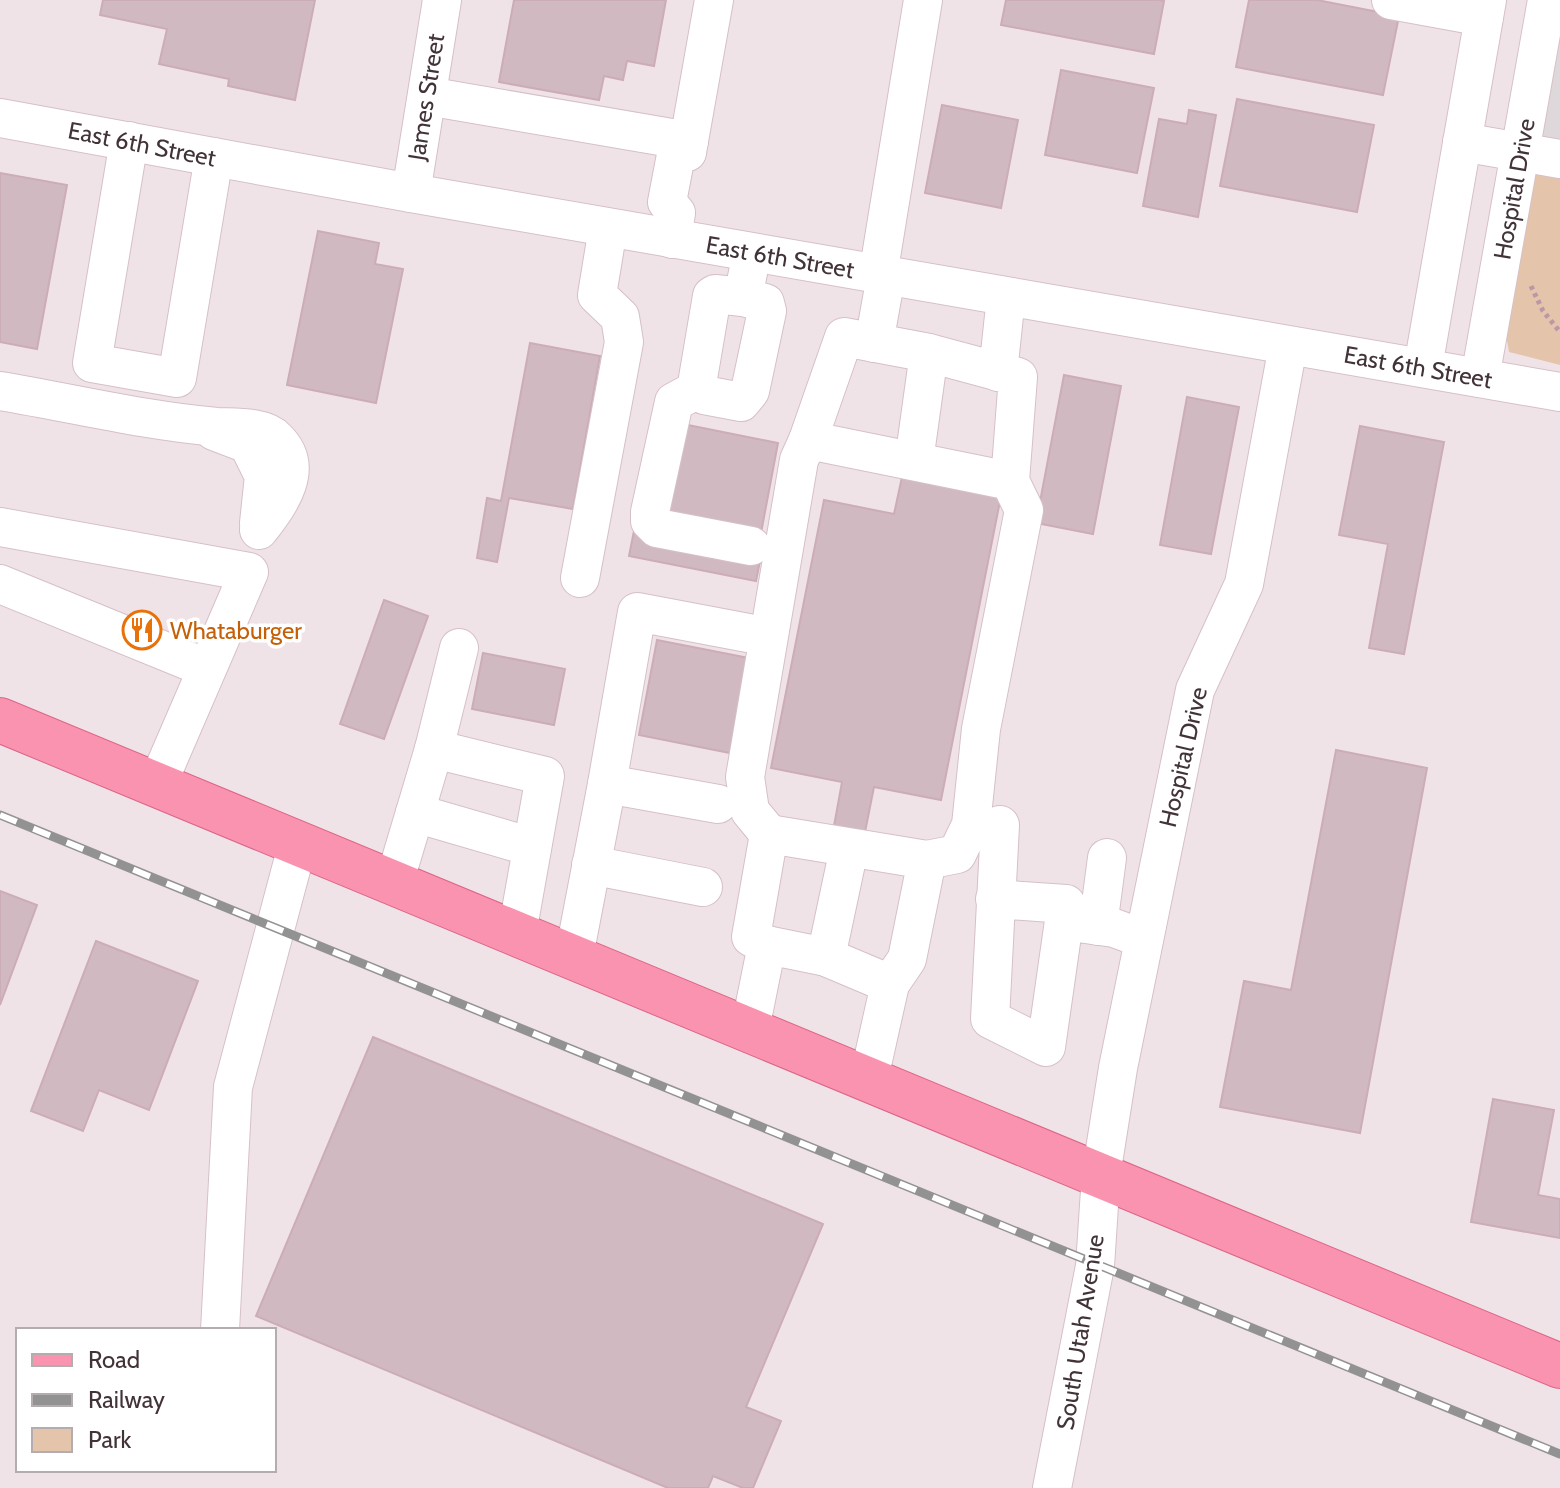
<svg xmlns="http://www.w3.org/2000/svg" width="1560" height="1488" font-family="Cabin,sans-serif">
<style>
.green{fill:#e4c5ac}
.parking{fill:#ded8da}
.building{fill:#d1b9c2;stroke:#ccacb8;stroke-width:2}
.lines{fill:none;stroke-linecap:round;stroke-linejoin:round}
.minor-casing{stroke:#d6c0c7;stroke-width:40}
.major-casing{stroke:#dd6488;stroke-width:46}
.path{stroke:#bc98a5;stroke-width:5;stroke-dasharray:4 4;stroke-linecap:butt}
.minor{stroke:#fff;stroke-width:38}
.major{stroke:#f993b0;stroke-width:44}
.rail-casing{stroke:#929292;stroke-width:9}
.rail{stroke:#fff;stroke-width:6;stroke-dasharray:18;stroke-linecap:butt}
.labels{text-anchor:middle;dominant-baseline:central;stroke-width:7;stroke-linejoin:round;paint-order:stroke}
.street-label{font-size:24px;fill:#423339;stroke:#fff}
.food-label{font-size:24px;fill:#c56008;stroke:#fff;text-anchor:start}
</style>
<rect width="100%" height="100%" fill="#f0e3e7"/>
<path class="green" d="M1560 22V365L1509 352 1505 329Z"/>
<path class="parking" d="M1560 25V171L1534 166Z"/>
<g class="building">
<path d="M103 0H315L295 100 228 86 229 79 159 64 167 29 100 15Z"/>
<path d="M514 0H666L654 66 627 61 623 80 604 76 599 100 499 82Z"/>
<path d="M1006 0H1159L1164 1 1154 54 1001 25Z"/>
<path d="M1249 0H1317L1399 16 1383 95 1236 67Z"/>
<path d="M1061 70 1154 88 1137 173 1045 155Z"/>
<path d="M1237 99 1374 125 1357 212 1220 186Z"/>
<path d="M942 105 1018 120 1001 208 925 193Z"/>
<path d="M1189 110 1216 115 1198 217 1143 206 1159 119 1187 124Z"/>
<path d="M0 173 67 185 37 349 0 342Z"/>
<path d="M318 231 379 243 375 264 403 269 376 403 287 385Z"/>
<path d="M530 343 600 356 573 509 509 498 497 562 477 558 487 498 501 501Z"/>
<path d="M1064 375 1121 386 1093 534 1036 523Z"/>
<path d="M1187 397 1239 407 1211 554 1160 545Z"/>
<path d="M678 423 778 443 761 533 660 513Z"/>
<path d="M1360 426 1444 442 1404 654 1369 648 1388 544 1339 535Z"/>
<path d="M902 477 1001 496 941 800 874 787 865 832 834 826 842 782 771 768 824 500 894 514Z"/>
<path d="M634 531 761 556 756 581 629 556Z"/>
<path d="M384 600 428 616 384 739 340 724Z"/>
<path d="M657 640 749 658 730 753 639 735Z"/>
<path d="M483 653 565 669 554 725 472 709Z"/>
<path d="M1336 750 1427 768 1360 1133 1220 1107 1244 981 1291 990Z"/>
<path d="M0 891 37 905 0 1005Z"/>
<path d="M96 941 198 981 149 1110 99 1090 83 1131 31 1111Z"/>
<path d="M373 1037 823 1224 746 1407 781 1421 753 1488H743L713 1476 708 1488H668L256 1316Z"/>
<path d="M1493 1099 1554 1110 1538 1195 1560 1199V1238L1471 1222Z"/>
</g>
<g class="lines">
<g class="minor-casing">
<g id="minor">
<path d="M1391 0 1484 17"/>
<path d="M427 96 689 141"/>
<path d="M0 118 411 193 1560 392"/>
<path d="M129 141 92 363 177 378 214 157"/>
<path d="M1462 142 1560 159"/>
<path d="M687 152 714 0"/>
<path d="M411 193 442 0"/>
<path d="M672 239 676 213 667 202 676 155 687 152"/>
<path d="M878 275 923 0"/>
<path d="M874 343 886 276"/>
<path d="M1423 367 1487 0"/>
<path d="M998 372 1006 297"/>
<path d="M1480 378 1547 0"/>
<path d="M696 390 712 296 715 294 743 297"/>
<path d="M0 391C72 403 145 421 217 427 234 428 264 426 276 439 307 469 278 505 259 530"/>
<path d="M214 431 248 444 264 476 259 523"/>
<path d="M914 461 929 353"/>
<path d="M0 527 249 572 157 785"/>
<path d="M751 546 657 528 650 521V512L674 402 696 390 704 395 741 402 750 391 767 311 765 303 743 297 752 253"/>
<path d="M580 578 624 342 620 317 597 295 608 228"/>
<path d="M0 584 206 668"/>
<path d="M434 749 459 648"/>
<path d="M607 784 637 612 748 633"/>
<path d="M415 813 532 847"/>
<path d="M1000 825 990 1019 1046 1047 1064 921 1114 928 1144 939"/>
<path d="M769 834 750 811 745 777 799 460 808 440"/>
<path d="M927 860 957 854 971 825 981 729 1024 510 1010 481 1018 377 929 353 844 337 808 440 1010 481"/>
<path d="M591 865 703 887"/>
<path d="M394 883 434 749 545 776 517 933"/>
<path d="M995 899 1066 904 1064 921"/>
<path d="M1098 926 1107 858"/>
<path d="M767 945 751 937 769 834 927 860 907 959 890 984"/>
<path d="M574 956 607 784 718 804"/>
<path d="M826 957 849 849"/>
<path d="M750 1029 767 945 826 957 890 984 869 1078"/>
<path d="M220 1330 233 1087 298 843"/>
<path d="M1052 1488 1095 1266 1101 1175 1118 1068 1195 690 1244 584 1288 346"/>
</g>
</g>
<g class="major-casing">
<path id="major" d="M0 720 1560 1366"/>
</g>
<path class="path" d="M1531 286 1543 311 1560 332"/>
<use href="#minor" class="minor"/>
<use href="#major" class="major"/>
<g class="rail-casing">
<path id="rail" d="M0 815 1560 1454"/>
</g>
<use href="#rail" class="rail"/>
</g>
<defs>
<g id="restaurant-ring" transform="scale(2)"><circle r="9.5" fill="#fff" stroke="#e8710a" stroke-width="1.5"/><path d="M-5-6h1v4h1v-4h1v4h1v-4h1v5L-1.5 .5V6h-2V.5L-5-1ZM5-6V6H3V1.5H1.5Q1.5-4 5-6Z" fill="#e8710a"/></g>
</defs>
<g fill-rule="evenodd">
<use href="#restaurant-ring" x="142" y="630"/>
</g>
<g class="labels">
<g class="street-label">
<text transform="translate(426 97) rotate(-81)">James Street</text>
<text transform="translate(142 144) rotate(11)">East 6th Street</text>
<text transform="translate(1514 189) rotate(-80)">Hospital Drive</text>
<text transform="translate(780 257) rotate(10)">East 6th Street</text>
<text transform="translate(1418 367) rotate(10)">East 6th Street</text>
<text transform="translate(1183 757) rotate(-77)">Hospital Drive</text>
<text transform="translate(1080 1332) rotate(-81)">South Utah Avenue</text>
</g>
<g class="food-label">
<text x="170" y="630">Whataburger</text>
</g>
</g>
<rect x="16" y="1328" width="260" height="144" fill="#ffffff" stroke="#b3adb0" stroke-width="2"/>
<rect x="32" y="1354" width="40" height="12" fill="#f993b0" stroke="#b3adb0" stroke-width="2"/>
<text x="88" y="1368" font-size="24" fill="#423339">Road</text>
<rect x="32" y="1394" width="40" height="12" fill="#929292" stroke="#b3adb0" stroke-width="2"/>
<text x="88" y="1408" font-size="24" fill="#423339">Railway</text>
<rect x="32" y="1428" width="40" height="24" fill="#e4c5ac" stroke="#b3adb0" stroke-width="2"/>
<text x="88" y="1448" font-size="24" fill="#423339">Park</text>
</svg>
